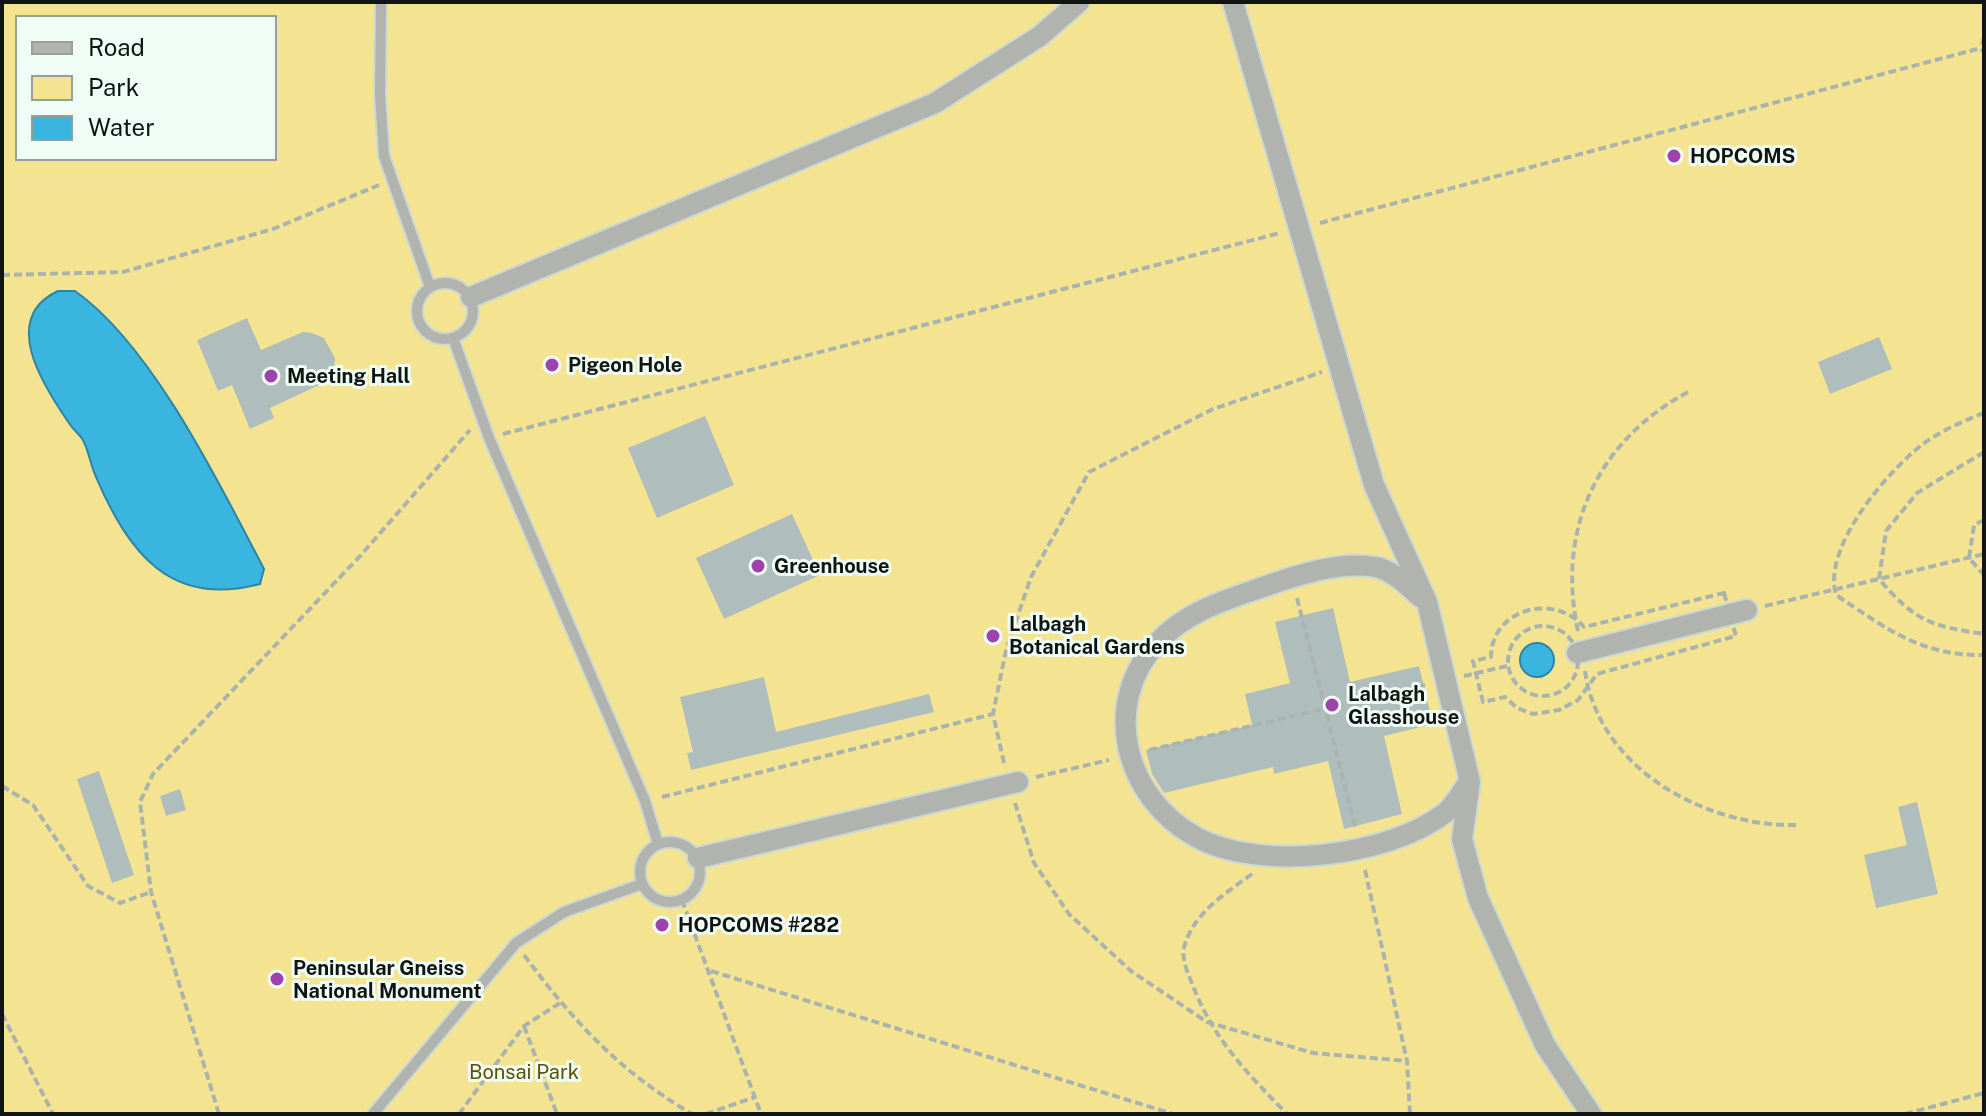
<svg xmlns="http://www.w3.org/2000/svg" width="1986" height="1116" font-family="'Public Sans',sans-serif">
<style>
.green{fill:#f4e492;fill-rule:evenodd}
.water{fill:#3ab5e0;stroke:#2d85a2;stroke-width:2}
.building{fill:#afbdbd}
.lines{fill:none;stroke-linecap:round;stroke-linejoin:round}
.lane-casing{stroke:#ccd8d2;stroke-width:14}
.street-casing{stroke:#ccd8d2;stroke-width:24}
.path{stroke:#aab4af;stroke-width:4;stroke-dasharray:8 4;stroke-linecap:butt}
.lane{stroke:#b0b3ae;stroke-width:10}
.street{stroke:#b0b3ae;stroke-width:20}
.poi-dot{fill:#9e43ad;stroke:#f0fdf6;stroke-width:3}
.labels{text-anchor:middle;dominant-baseline:central;stroke-width:6;stroke-linejoin:round;paint-order:stroke}
.poi-label{font-size:20px;font-weight:bold;fill:#101412;stroke:#f0fdf6;text-anchor:start}
.park-label{font-size:20px;fill:#5d5000;stroke:#f0fdf6}
</style>
<rect width="100%" height="100%" fill="#f0fdf6"/>
<path class="green" d="M2 2H1984V1114H2ZM18 18H274V158H18Z"/>
<g class="water">
<path d="M58 291H75C152 345 220 485 264 569L260 584C170 608 129 553 96 477 91 466 89 453 84 442 81 435 73 430 69 423 42 384 0 318 58 291Z"/>
<circle cx="1537" cy="660" r="17"/>
</g>
<g class="building">
<path d="M247 318 261 350 303 332 312 333 324 338 335 358 334 371 328 381 270 408 274 418 250 429 232 385 218 391 197 340Z"/>
<path d="M1879 337 1892 369 1830 394 1818 362Z"/>
<path d="M705 416 734 485 657 518 628 448Z"/>
<path d="M792 514 820 575 724 619 696 558Z"/>
<path d="M1333 608 1350 682 1419 666 1433 724 1384 736 1402 814 1344 829 1328 761 1274 774 1273 767 1164 793 1152 774 1146 750 1252 725 1245 694 1290 683 1275 622Z"/>
<path d="M764 677 776 732 929 694 934 712 691 770 687 753 693 752 680 697Z"/>
<path d="M99 771 134 875 112 883 77 779Z"/>
<path d="M180 789 186 810 166 816 160 796Z"/>
<path d="M1917 802 1938 894 1876 908 1864 855 1907 845 1898 807Z"/>
</g>
<g class="lines">
<g class="lane-casing">
<g id="lane">
<path d="M381 2 380 95 384 156 430 287"/>
<circle cx="445" cy="311" r="28"/>
<path d="M453 338 489 438 645 801 658 844"/>
<circle cx="670" cy="872" r="30"/>
<path d="M373 1114 516 943 564 912 642 884"/>
</g>
</g>
<g class="street-casing">
<g id="street">
<path d="M1233 2 1374 485 1427 602 1470 782 1462 839 1478 898 1545 1045 1591 1114"/>
<path d="M471 297 935 103 1040 36 1079 2"/>
<path d="M1420 597C1408 586 1391 569 1375 567 1342 561 1300 574 1269 585 1229 599 1187 610 1157 643 1100 705 1125 798 1196 837 1259 872 1388 857 1445 813 1454 806 1460 794 1467 785"/>
<path d="M1577 653 1747 610"/>
<path d="M698 858 1018 782"/>
</g>
</g>
<g class="path">
<path d="M1984 37 1981 48 1984 53"/>
<path d="M1320 223 1981 48"/>
<path d="M2 275 123 272 273 229 379 185"/>
<path d="M1984 413C1965 420 1939 432 1923 444 1887 472 1822 547 1836 595 1887 629 1921 656 1984 655"/>
<path d="M503 434 1280 233"/>
<path d="M1984 452 1917 493 1886 531 1879 579C1915 621 1930 626 1984 634"/>
<path d="M1984 520 1974 525 1969 558 1984 575"/>
<path d="M1724 593 1736 636 1597 674 1578 700 1559 710 1533 714 1517 708 1505 697 1483 702 1473 661 1491 657C1491 609 1554 592 1584 627Z"/>
<path d="M1297 598 1356 830"/>
<path d="M1765 606 1984 554"/>
<circle cx="1543" cy="661" r="35"/>
<path d="M1578 631C1556 530 1597 441 1688 392"/>
<path d="M1585 671C1599 770 1707 828 1800 825"/>
<path d="M1464 676 1507 666"/>
<path d="M1149 750 1425 685"/>
<path d="M1004 763 993 714 1006 650 1031 577 1089 472 1213 409 1322 372"/>
<path d="M1036 777 1109 760"/>
<path d="M2 786 33 805 88 886 120 903 151 892"/>
<path d="M662 797 993 714"/>
<path d="M1015 803 1034 863 1069 914 1131 971 1207 1022 1313 1053 1407 1061"/>
<path d="M1365 870 1407 1061 1410 1114"/>
<path d="M1252 874C1226 893 1195 912 1185 944 1180 958 1188 973 1193 986 1214 1040 1247 1073 1287 1114"/>
<path d="M682 900 761 1114"/>
<path d="M524 955C574 1022 619 1071 692 1114"/>
<path d="M711 971 1173 1114"/>
<path d="M2 1014 53 1114"/>
<path d="M524 1026 557 1114"/>
<path d="M219 1114 151 892 140 802 153 774 361 555 470 430"/>
<path d="M459 1114 524 1026 560 1003"/>
<path d="M706 1114 755 1097"/>
<path d="M1905 1114 1984 1093"/>
</g>
<use href="#lane" class="lane"/>
<use href="#street" class="street"/>
</g>
<g class="poi-dot">
<circle cx="1674" cy="156" r="8"/>
<circle cx="552" cy="365" r="8"/>
<circle cx="271" cy="376" r="8"/>
<circle cx="758" cy="566" r="8"/>
<circle cx="993" cy="636" r="8"/>
<circle cx="1332" cy="705" r="8"/>
<circle cx="662" cy="925" r="8"/>
<circle cx="277" cy="979" r="8"/>
</g>
<g class="labels">
<g class="poi-label">
<text x="1690" y="156">HOPCOMS</text>
<text x="568" y="365">Pigeon Hole</text>
<text x="287" y="376">Meeting Hall</text>
<text x="774" y="566">Greenhouse</text>
<text x="1009" y="624">Lalbagh<tspan x="1009" dy="23">Botanical Gardens</tspan></text>
<text x="1348" y="694">Lalbagh<tspan x="1348" dy="23">Glasshouse</tspan></text>
<text x="678" y="925">HOPCOMS #282</text>
<text x="293" y="968">Peninsular Gneiss<tspan x="293" dy="23">National Monument</tspan></text>
</g>
<g class="park-label">
<text x="524" y="1072">Bonsai Park</text>
</g>
</g>
<rect width="1986" height="1116" fill="none" stroke="#101412" stroke-width="8"/>
<rect x="16" y="16" width="260" height="144" fill="#f0fdf6" stroke="#96a09b" stroke-width="2"/>
<rect x="32" y="42" width="40" height="12" fill="#b0b3ae" stroke="#96a09b" stroke-width="2"/>
<text x="88" y="56" font-size="24" fill="#101412">Road</text>
<rect x="32" y="76" width="40" height="24" fill="#f4e492" stroke="#96a09b" stroke-width="2"/>
<text x="88" y="96" font-size="24" fill="#101412">Park</text>
<rect x="32" y="116" width="40" height="24" fill="#3ab5e0" stroke="#96a09b" stroke-width="2"/>
<text x="88" y="136" font-size="24" fill="#101412">Water</text>
</svg>
